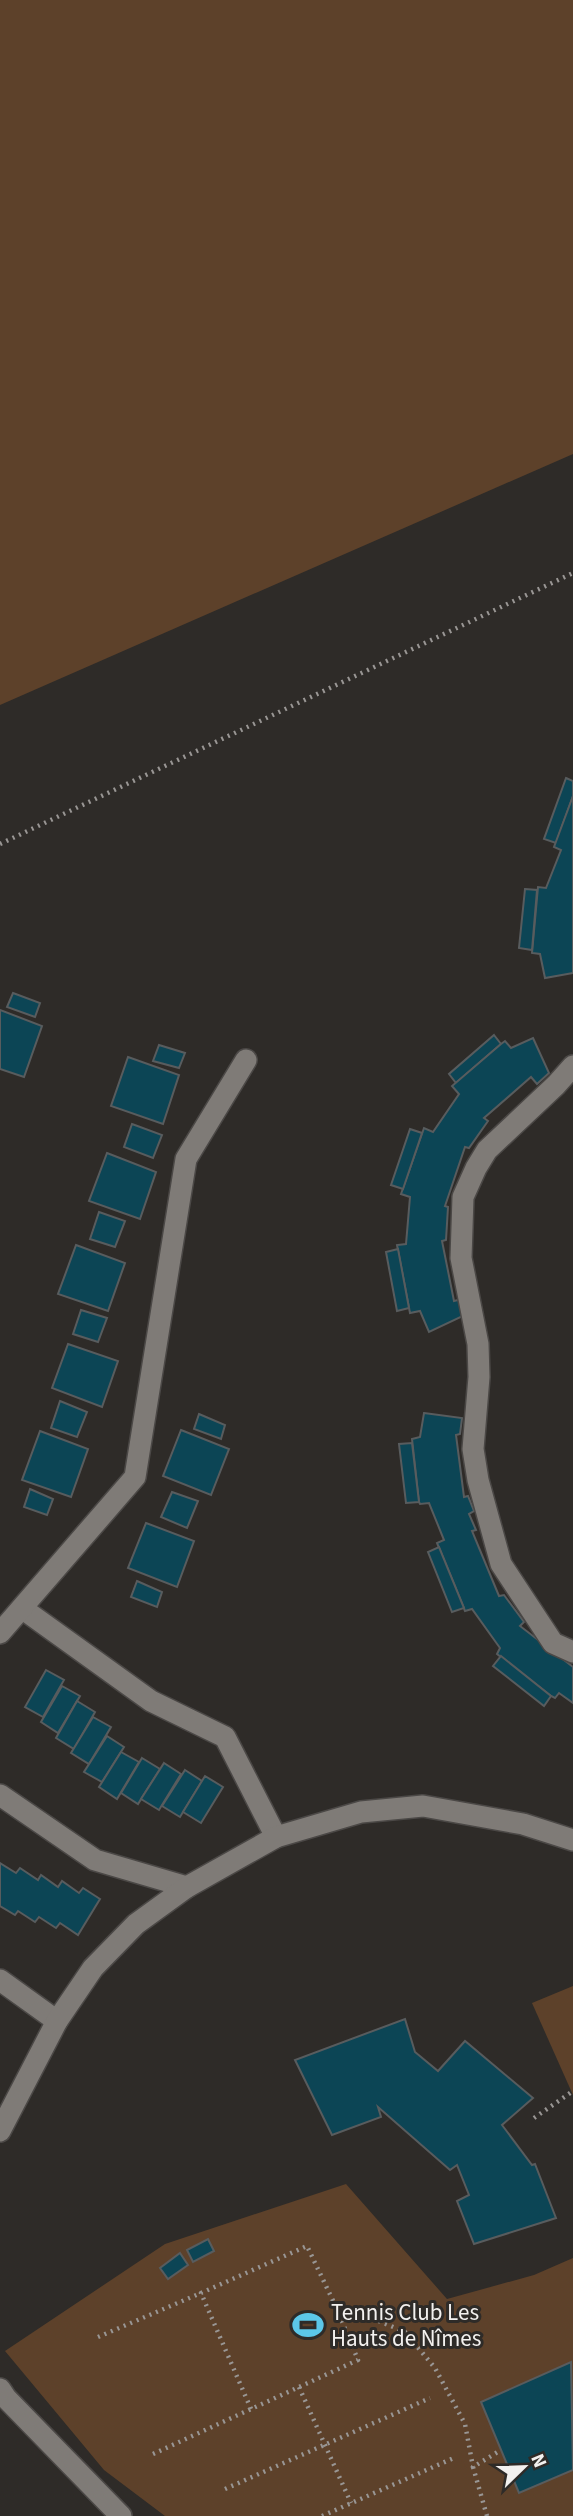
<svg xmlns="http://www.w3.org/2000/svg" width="573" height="2516" font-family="'Source Sans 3',sans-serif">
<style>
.green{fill:#5d412a}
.building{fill:#0c4555;stroke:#585c5e;stroke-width:2}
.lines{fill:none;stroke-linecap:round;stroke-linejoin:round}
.minor-casing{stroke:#4b4846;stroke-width:24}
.path{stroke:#999694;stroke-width:4.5;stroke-dasharray:2 5;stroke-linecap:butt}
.minor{stroke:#7f7b77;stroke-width:21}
.labels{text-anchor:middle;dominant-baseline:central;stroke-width:6;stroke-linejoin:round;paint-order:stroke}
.poi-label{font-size:23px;fill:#f3f1ef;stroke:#2e2b28;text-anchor:start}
</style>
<rect width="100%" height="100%" fill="#2e2b28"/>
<g class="green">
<path d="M0 0H573V454L0 705Z"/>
<path d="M573 1986V2095L532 2003Z"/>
<path d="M346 2184 447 2299 534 2275 573 2258V2516H165L104 2470 5 2351 165 2244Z"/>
</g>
<g class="building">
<path d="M566 778 573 781V796L556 843 544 839Z"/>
<path d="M573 796V973L545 978 540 954 532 953 538 887 546 888 561 850 554 847Z"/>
<path d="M525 889 537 890 532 950 519 948Z"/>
<path d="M13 993 40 1003 35 1017 7 1007Z"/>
<path d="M0 1010 42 1026 24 1077 0 1069Z"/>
<path d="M494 1035 501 1044 456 1083 449 1074Z"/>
<path d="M533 1038 549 1073 537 1084 531 1077 484 1118 488 1121 469 1148 465 1147 445 1206 448 1207 446 1240 442 1241 454 1301 462 1299 465 1315 429 1332 420 1311 410 1313 397 1245 406 1244 410 1197 401 1194 424 1128 433 1132 459 1094 452 1086 501 1044 505 1041 511 1048Z"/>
<path d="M159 1045 185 1053 179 1068 153 1061Z"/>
<path d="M128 1057 179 1075 163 1124 111 1106Z"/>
<path d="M132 1124 162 1135 153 1158 124 1147Z"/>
<path d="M410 1129 422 1133 403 1189 391 1185Z"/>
<path d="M107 1153 156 1172 140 1219 89 1201Z"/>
<path d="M99 1212 125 1221 115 1247 90 1239Z"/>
<path d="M76 1245 125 1263 108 1311 58 1294Z"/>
<path d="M398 1249 409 1308 397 1311 386 1252Z"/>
<path d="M81 1310 107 1318 98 1342 73 1334Z"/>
<path d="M68 1344 118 1361 102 1407 52 1388Z"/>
<path d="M60 1401 87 1412 77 1437 51 1428Z"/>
<path d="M424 1413 462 1418 460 1434 456 1435 464 1497 468 1496 474 1511 469 1514 476 1530 472 1531 499 1596 504 1595 524 1622 520 1626 573 1667V1703L559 1693 555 1698 551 1696 497 1654 500 1648 472 1609 465 1611 437 1543 444 1540 429 1503 420 1504 419 1502 412 1439 420 1437Z"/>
<path d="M199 1414 225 1425 221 1439 194 1429Z"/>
<path d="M181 1430 229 1449 211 1495 163 1476Z"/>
<path d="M40 1431 88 1449 71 1497 22 1480Z"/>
<path d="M412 1443 419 1502 406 1503 399 1444Z"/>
<path d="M30 1489 53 1499 47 1515 24 1507Z"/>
<path d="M172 1492 198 1501 187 1528 161 1517Z"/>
<path d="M146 1523 194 1541 177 1587 128 1568Z"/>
<path d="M439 1547 464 1608 452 1612 428 1552Z"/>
<path d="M137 1581 162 1592 157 1607 131 1597Z"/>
<path d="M501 1656 551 1696 544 1706 493 1666Z"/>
<path d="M46 1670 64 1680 43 1717 25 1707Z"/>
<path d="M62 1686 80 1696 58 1733 41 1722Z"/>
<path d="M77 1701 95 1712 74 1749 56 1738Z"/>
<path d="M93 1717 111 1727 89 1764 71 1753Z"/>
<path d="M107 1736 124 1747 102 1782 84 1772Z"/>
<path d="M121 1752 139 1762 117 1799 99 1787Z"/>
<path d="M142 1758 160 1769 138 1804 121 1793Z"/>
<path d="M164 1763 181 1774 159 1810 141 1799Z"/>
<path d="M185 1770 202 1781 180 1817 162 1806Z"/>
<path d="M205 1776 223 1787 201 1823 183 1812Z"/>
<path d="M0 1863 16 1873 20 1868 38 1880 41 1875 58 1887 62 1881 79 1893 83 1888 100 1899 78 1935 60 1923 56 1928 39 1917 35 1922 18 1911 15 1915 0 1906Z"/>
<path d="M405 2019 415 2052 438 2071 465 2041 533 2098 502 2125 532 2165 535 2164 556 2218 474 2244 457 2201 469 2195 457 2165 450 2170 378 2107 381 2117 332 2135 295 2060Z"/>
<path d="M208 2239 214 2251 193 2262 187 2250Z"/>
<path d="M180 2253 188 2265 168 2279 160 2268Z"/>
<path d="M571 2362 573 2470 519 2493 481 2402Z"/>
</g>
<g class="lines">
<g class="minor-casing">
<g id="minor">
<path d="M573 1066 556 1085 487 1150 476 1168 463 1197 461 1258 478 1344 479 1377 473 1449 478 1480 501 1564 553 1643 573 1652"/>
<path d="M23 1609 151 1701 225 1737 276 1837"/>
<path d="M0 1633 135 1477 186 1159 246 1060"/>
<path d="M0 1795 95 1860 187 1887"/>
<path d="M0 1980 57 2021"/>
<path d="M0 2131 57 2021 93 1968 136 1924 187 1887 276 1837 361 1812 423 1806 523 1824 573 1840"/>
<path d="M0 2389 6 2398 121 2516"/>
</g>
</g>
<g class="path">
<path d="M0 844 573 573"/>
<path d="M534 2118 573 2091"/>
<path d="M98 2337 201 2293"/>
<path d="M299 2387 351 2503"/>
<path d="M251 2409 201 2293 307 2246 336 2307"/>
<path d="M153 2454 358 2360 336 2307 341 2305 405 2332 435 2368 465 2424 473 2467"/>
<path d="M225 2489 430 2398"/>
<path d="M322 2516 456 2457"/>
<path d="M487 2516 473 2467 501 2450"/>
</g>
<use href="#minor" class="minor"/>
</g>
<defs>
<g id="stadium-bare" transform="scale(2.415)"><path d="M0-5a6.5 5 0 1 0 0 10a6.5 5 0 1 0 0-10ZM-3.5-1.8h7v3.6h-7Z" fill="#5cc7e8" stroke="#2e2b28" stroke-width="2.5" paint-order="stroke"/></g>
</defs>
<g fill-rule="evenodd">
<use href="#stadium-bare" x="308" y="2325"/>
</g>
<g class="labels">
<g class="poi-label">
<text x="331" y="2312">Tennis Club Les<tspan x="331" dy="26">Hauts de Nîmes</tspan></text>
</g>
</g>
<g transform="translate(524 2467) rotate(67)" stroke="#2e2b28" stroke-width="5" paint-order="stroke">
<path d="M0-5L12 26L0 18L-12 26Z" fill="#f3f1ef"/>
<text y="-10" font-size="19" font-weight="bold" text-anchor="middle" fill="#f3f1ef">N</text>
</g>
</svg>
